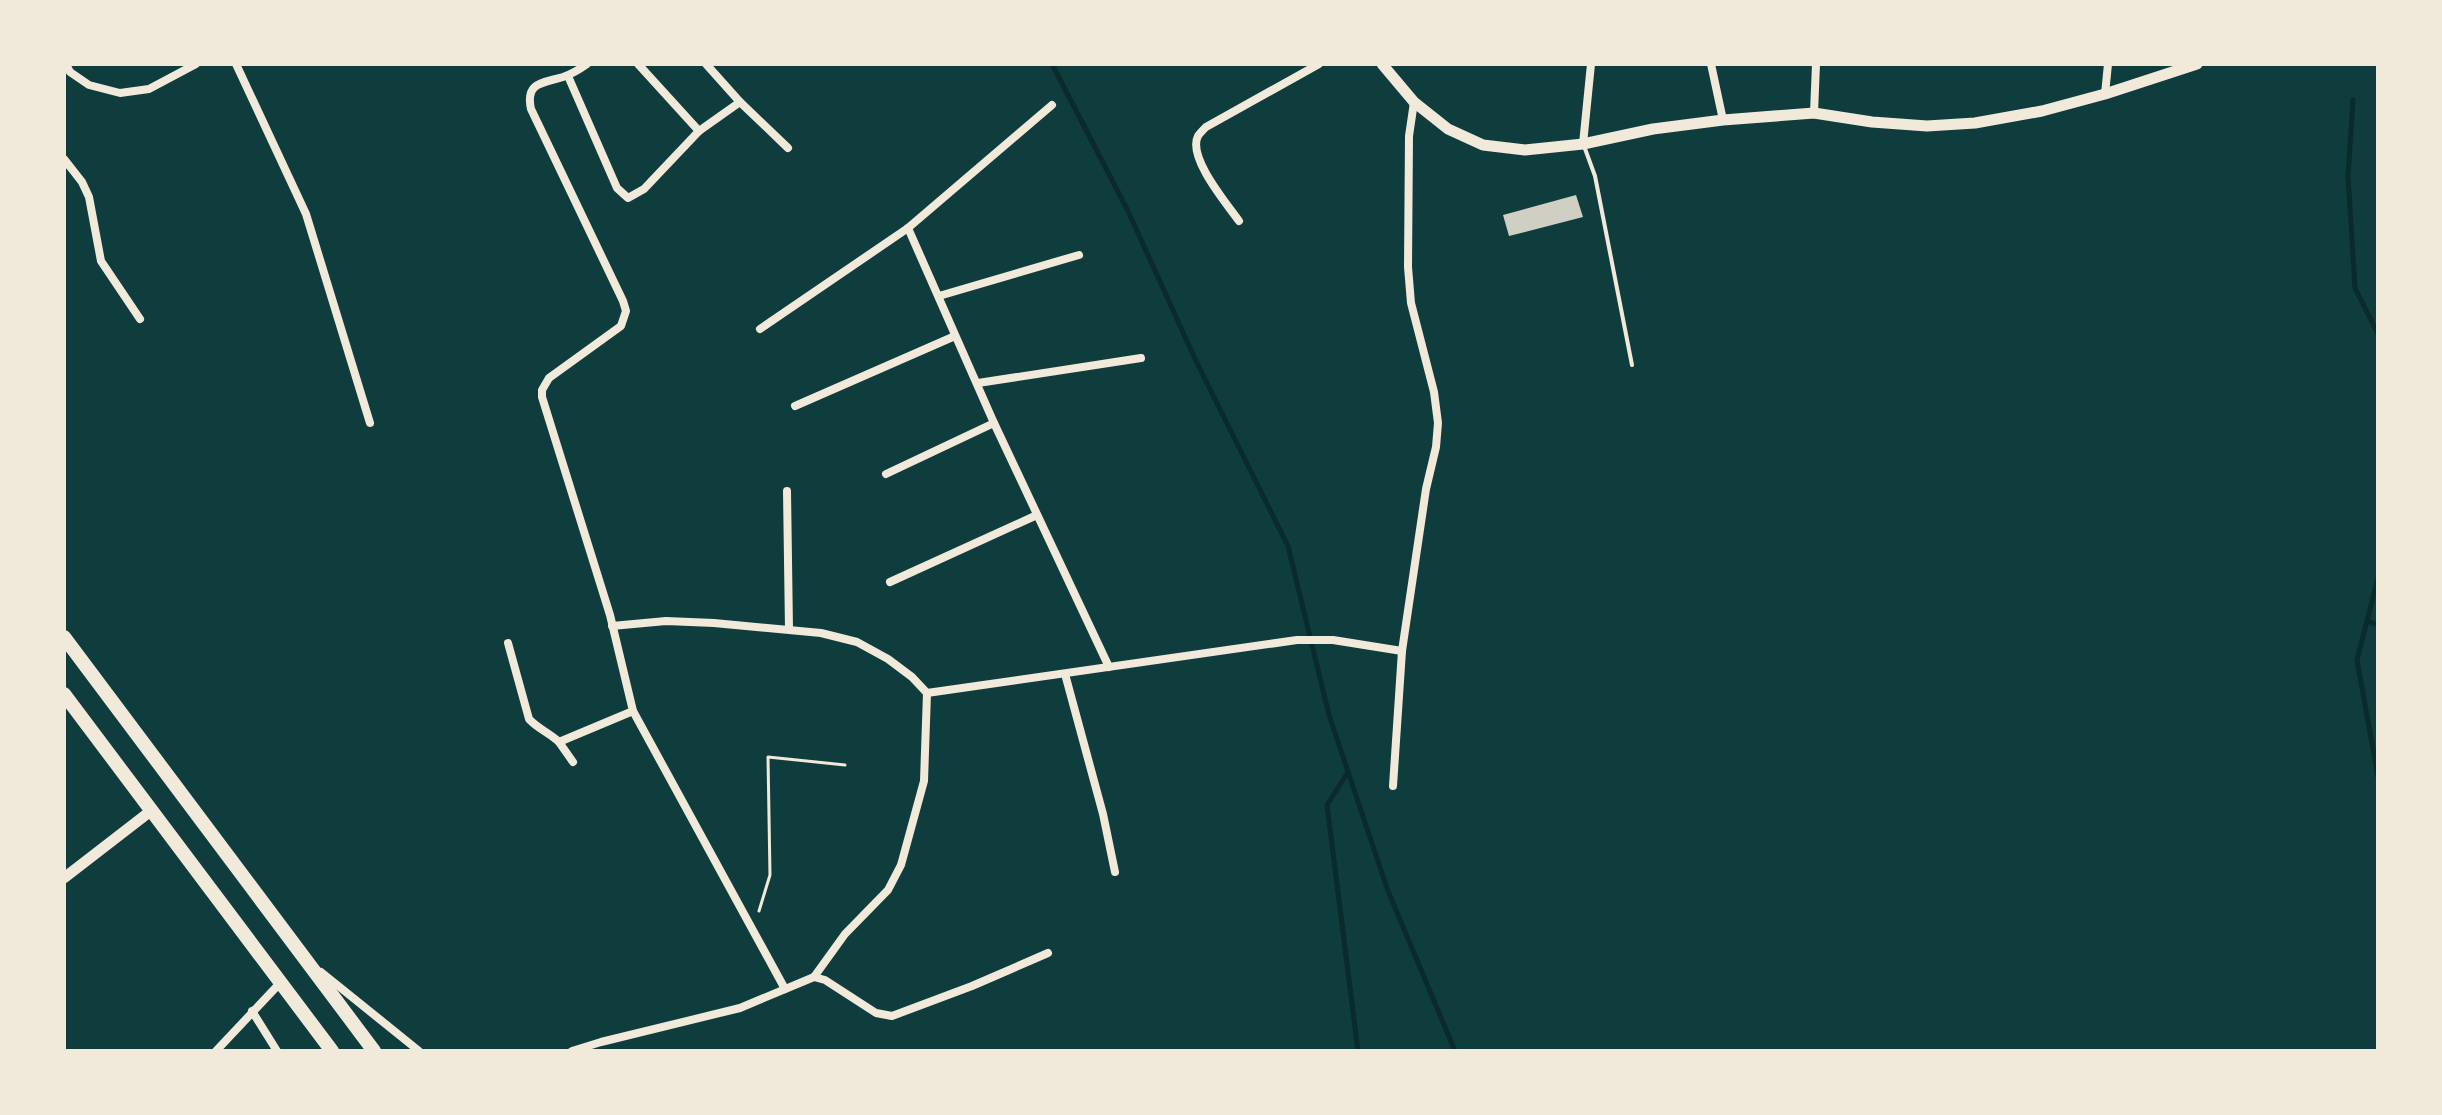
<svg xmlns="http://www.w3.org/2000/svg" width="2442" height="1115" font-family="'Noto Sans',sans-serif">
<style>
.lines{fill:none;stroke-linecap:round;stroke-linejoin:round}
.stream{stroke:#0a2a2b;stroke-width:5}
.building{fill:#cfcfc3}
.path{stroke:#f1e9da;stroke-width:3}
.service{stroke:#f1e9da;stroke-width:4}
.minor{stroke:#f1e9da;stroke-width:8}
.tertiary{stroke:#f1e9da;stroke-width:11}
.trunk{stroke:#f1e9da;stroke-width:14}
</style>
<rect width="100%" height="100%" fill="#0f3d3e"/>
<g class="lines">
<g class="stream">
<path d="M1052 64 1128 211 1196 361 1288 546 1329 715 1388 891 1455 1051"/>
<path d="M2353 100 2348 176 2355 288 2378 334"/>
<path d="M2378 578 2357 660 2378 777"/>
<path d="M2367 621 2378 625"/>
<path d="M1348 772 1327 805 1358 1051"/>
</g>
</g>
<path class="building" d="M1576 195 1583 217 1509 236 1503 215Z"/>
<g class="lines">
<path class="path" d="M759 911 770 875 768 757 845 765"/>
<path class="service" d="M1584 146 1595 176 1632 365"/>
<g class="minor">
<path d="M66 64 70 72 89 85 120 93 149 89 196 64"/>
<path d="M236 64 306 214 370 423"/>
<path d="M587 64C580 69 572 74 563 77 543 83 525 82 531 109L623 301 626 311 621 326 549 378 542 390V397L610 615 633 711 785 989"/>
<path d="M638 64 699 131"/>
<path d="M706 64 740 102 788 148"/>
<path d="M1711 64 1723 120"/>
<path d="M568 76 617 188 628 198 644 189 699 131 740 102"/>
<path d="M2105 94 2108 64"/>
<path d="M1814 113 1816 64"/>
<path d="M1583 144 1591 64"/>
<path d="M64 159 82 182 89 197 101 261 140 319"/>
<path d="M1239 221C1227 204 1187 157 1198 136 1200 133 1203 130 1206 127L1319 64"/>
<path d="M908 228 994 423 1109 667"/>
<path d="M939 296 1079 255"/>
<path d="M760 329 908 228 1052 105"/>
<path d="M978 383 1141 358"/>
<path d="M795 406 955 336"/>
<path d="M886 474 994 423"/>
<path d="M787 491 789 629"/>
<path d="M890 582 1037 515"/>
<path d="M612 626 666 621 714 623 821 633 857 642 888 659 912 677 927 693"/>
<path d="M508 643 529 719C538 729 550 733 559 742"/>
<path d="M1065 674 1103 814 1115 872"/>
<path d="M927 693 1297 640H1333L1402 651"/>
<path d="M573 762 559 742 633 711"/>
<path d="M1393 786 1402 651 1426 489 1436 447 1438 423 1434 392 1411 303 1408 267 1409 136 1414 102"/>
<path d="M321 972 419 1051"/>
<path d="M814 977 825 980 876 1013 892 1016 972 986 1048 953"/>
<path d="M252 1011 277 1051"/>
<path d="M216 1051 281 982"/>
<path d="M572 1051 601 1042 740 1008 814 977 845 934 888 890 901 865 924 781 927 693"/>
</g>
<g class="tertiary">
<path d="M1382 64 1414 102 1448 129 1483 145 1525 150 1583 144 1653 129 1723 120 1814 113 1872 122 1927 126 1975 123 2042 111 2105 94 2197 64"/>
<path d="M64 878 152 810"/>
</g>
<g class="trunk">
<path d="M64 637 374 1051"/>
<path d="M64 694 332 1051"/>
</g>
</g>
<rect width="2442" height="1115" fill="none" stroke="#f1e9da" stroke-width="132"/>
</svg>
